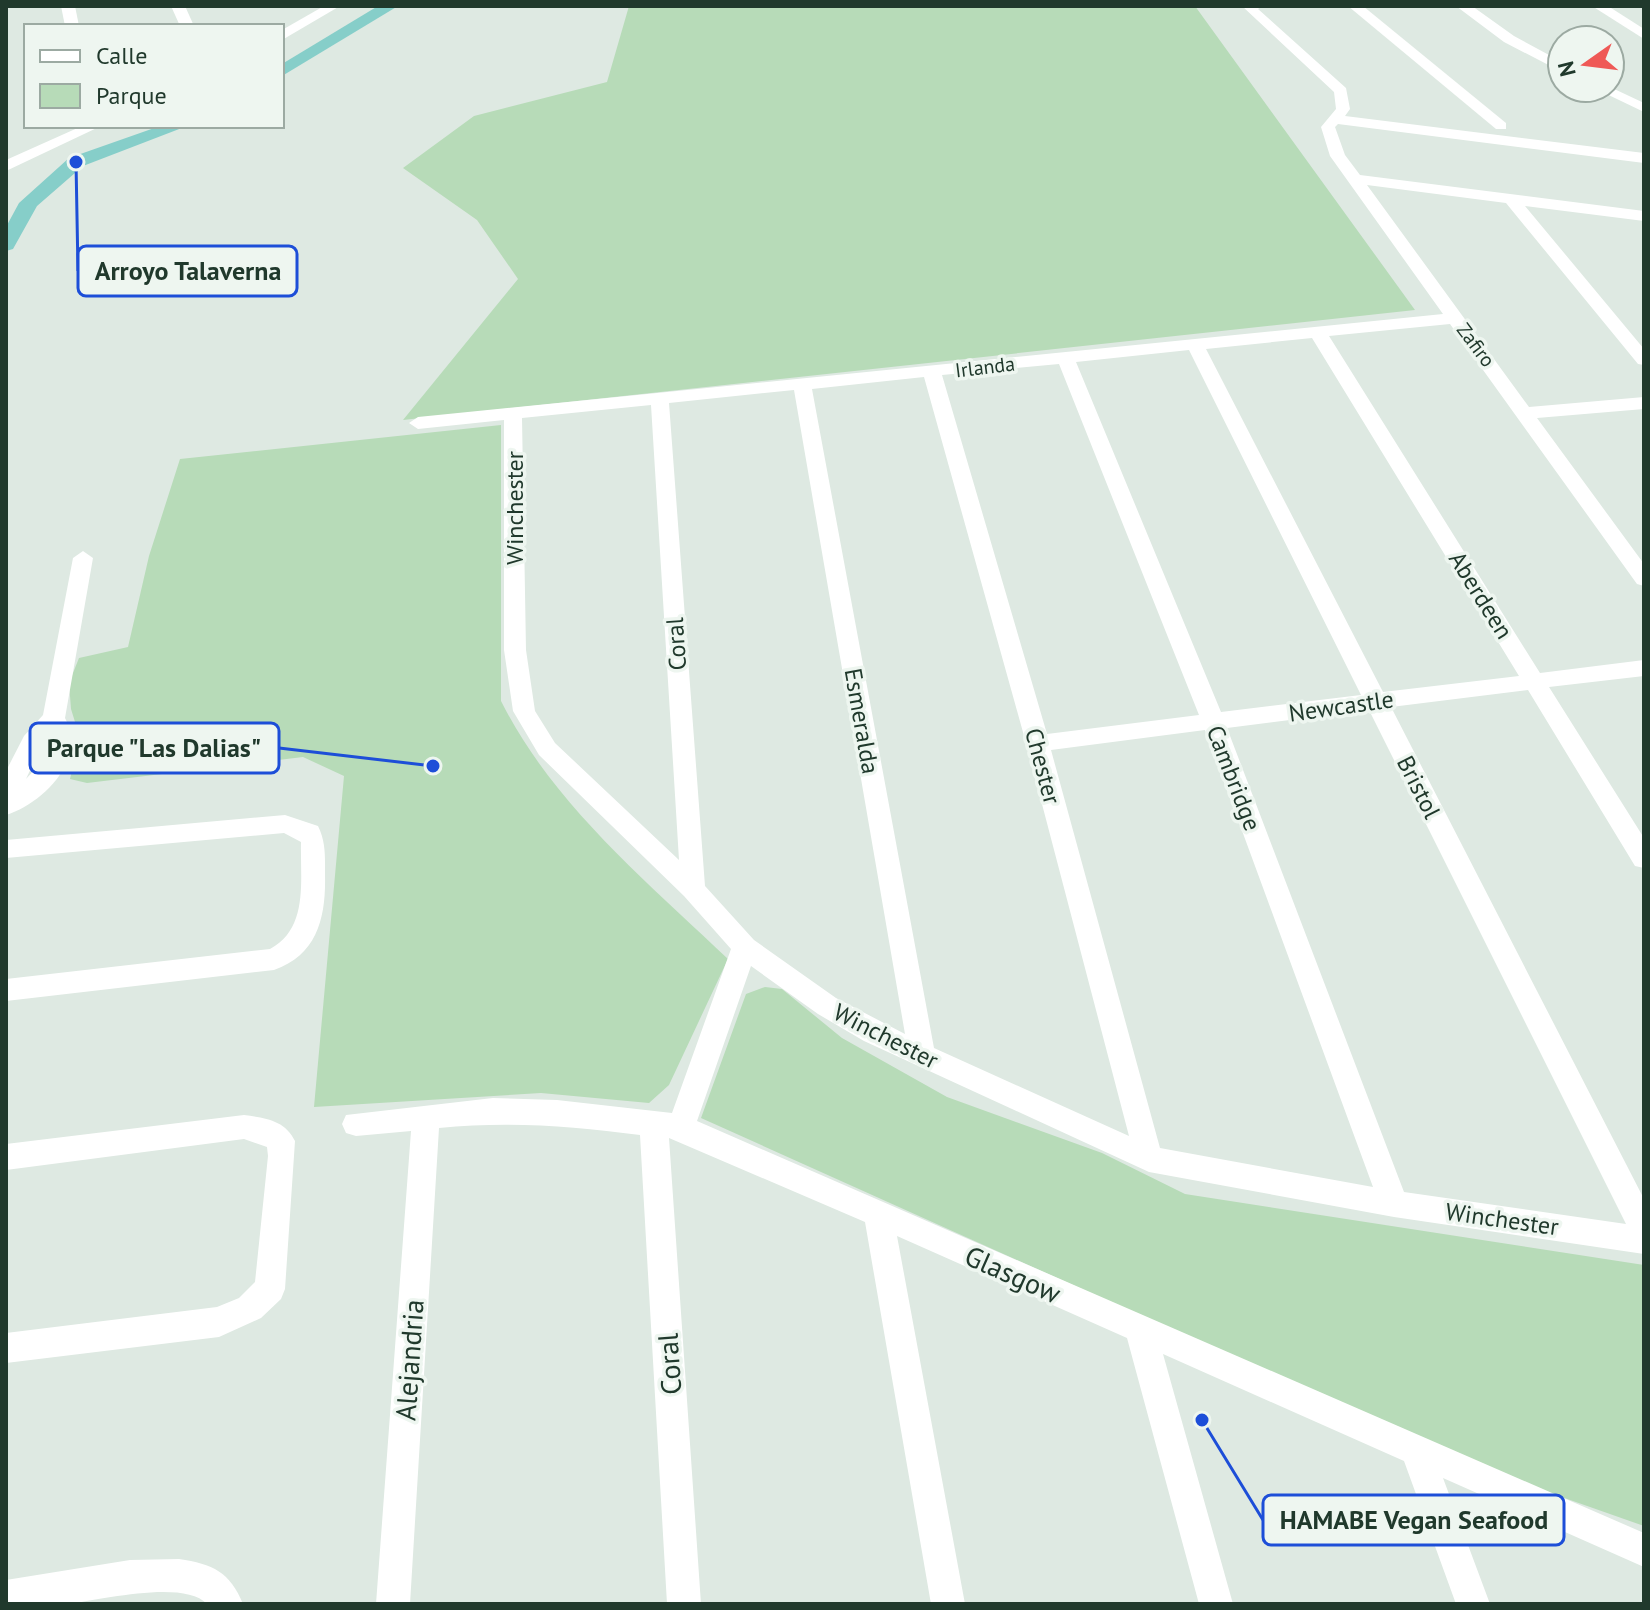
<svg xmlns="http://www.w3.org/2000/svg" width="1650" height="1610" font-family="'PT Sans',sans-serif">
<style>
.green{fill:#b7dbb8}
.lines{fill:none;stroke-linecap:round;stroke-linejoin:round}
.canal{fill:#86cec9;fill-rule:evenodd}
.minor{fill:#fff;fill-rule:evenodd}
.labels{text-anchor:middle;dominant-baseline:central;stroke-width:7;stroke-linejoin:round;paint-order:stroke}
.far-street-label{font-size:20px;fill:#20392c;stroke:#eef6f0}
.street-label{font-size:24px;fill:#20392c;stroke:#eef6f0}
.near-street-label{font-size:28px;fill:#20392c;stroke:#eef6f0}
.leader{fill:none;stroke:#1d4ed8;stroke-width:3}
.callout-dot{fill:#1d4ed8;stroke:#eef6f0;stroke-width:3}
.callout{fill:#eef6f0;stroke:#1d4ed8;stroke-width:3}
.callout-label{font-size:26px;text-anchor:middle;font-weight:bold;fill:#20392c}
</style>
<rect width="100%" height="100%" fill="#dee9e2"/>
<g class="green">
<path d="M629 6H1195L1415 310 403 420 518 279 477 220 403 168 474 116 607 82Z"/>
<path d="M501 425V701C552 803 646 881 728 959L669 1085 649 1103 541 1093 314 1107 344 776 303 757 87 783 70 779 80 738 71 709 69 683 79 658 128 647 149 556 180 459Z"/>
<path d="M765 987 782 989 842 1038 947 1097 1102 1153 1185 1194 1644 1265V1526L1516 1481 1380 1423 701 1118 746 994Z"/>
</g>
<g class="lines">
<g class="canal">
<path d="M378 6H398L282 76V64Z"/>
<path d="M160 126H187L83 166 37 206 13 249 6 251V227L19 203 69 158Z"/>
</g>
<g class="minor">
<path d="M61 6H75L79 26H65Z"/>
<path d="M171 6H185L194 26H180Z"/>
<path d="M324 6H340L282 40V30Z"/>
<path d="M1242 6H1262L1258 9 1346 88 1350 109 1345 116 1644 153V163L1338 124 1335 127 1345 155 1360 175 1644 211V221L1525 206 1644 349V365L1638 364 1506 203 1367 185 1529 407 1644 397V409L1537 418 1644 564V586L1637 584 1450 324 1329 336 1540 673 1644 660V676L1549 687 1644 838V868L1635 866 1528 690 1391 707 1644 1199V1254L1394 1217 1149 1172 864 1041 818 1014 751 966 697 1121 1644 1533V1567L1443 1478 1490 1604H1456L1404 1461 1163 1354 1233 1604H1199L1127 1338 897 1236 965 1604H931L865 1222 669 1138 701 1604H667L640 1135C572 1126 508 1121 439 1128L410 1604H376L411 1131 356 1136 346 1133 342 1124 346 1115 493 1098 557 1100 672 1113 731 949 684 896 539 755 513 711 504 650V420L418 429 409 423 418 417 1443 314 1330 156 1321 127 1336 109 1334 92ZM1312 338 1519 676 1383 692 1206 349ZM1189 350 1361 695 1221 712 1076 362ZM1059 364 1199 715 1047 734 942 375ZM924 377 1026 743 1129 1136 934 1048 812 389ZM794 390 905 1034 836 998 754 940 705 886 669 403ZM651 405 679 860 555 743 535 711 526 650 522 418ZM1369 710 1626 1224 1404 1192 1227 728ZM1205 730 1373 1187 1160 1148 1051 750Z"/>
<path d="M1348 6H1363L1506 123V129H1496Z"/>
<path d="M1456 6H1472L1514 36 1562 62V72L1504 42Z"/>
<path d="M1592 6H1608L1644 29V39Z"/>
<path d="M1610 87 1644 103V112L1594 88Z"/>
<path d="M82 126H101L6 171V160Z"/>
<path d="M83 551 93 558 65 718C88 758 44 803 6 815V771L24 736 43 715 73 558ZM51 736 48 755 26 779 41 747Z"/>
<path d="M285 815 318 826C326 842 325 857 325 875 326 916 318 955 274 970L6 1001V979L270 949C309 928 300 880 301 842L284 833 6 858V840Z"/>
<path d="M244 1115C265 1118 285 1120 295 1141L285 1289 281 1299 261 1318 219 1337 6 1363V1333L217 1307 239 1298 255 1282 268 1156 267 1147 244 1139 6 1170V1144Z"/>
<path d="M179 1559C213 1564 230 1572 243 1604H207C184 1579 100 1600 68 1604 48 1606 26 1604 6 1604V1580L130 1560Z"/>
</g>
</g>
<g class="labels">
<g class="far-street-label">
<text transform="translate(1476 345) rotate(53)">Zafiro</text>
<text transform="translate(985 367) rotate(-7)">Irlanda</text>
</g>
<g class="street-label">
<text transform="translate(514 508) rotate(-90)">Winchester</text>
<text transform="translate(1481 595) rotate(58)">Aberdeen</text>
<text transform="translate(676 644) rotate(-94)">Coral</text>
<text transform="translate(1341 706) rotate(-8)">Newcastle</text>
<text transform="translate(862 721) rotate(80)">Esmeralda</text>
<text transform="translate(1043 766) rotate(75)">Chester</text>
<text transform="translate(1234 778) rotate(69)">Cambridge</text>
<text transform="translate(1419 787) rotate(63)">Bristol</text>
<text transform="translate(886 1036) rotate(27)">Winchester</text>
<text transform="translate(1502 1219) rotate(8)">Winchester</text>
</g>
<g class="near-street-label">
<text transform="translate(1013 1274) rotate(24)">Glasgow</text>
<text transform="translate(409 1360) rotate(-86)">Alejandria</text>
<text transform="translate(669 1364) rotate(-94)">Coral</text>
</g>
</g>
<path class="leader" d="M76 162L78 271M433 766L279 748M1202 1420L1263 1520"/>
<g class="callout-dot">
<circle cx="76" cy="162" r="8"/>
<circle cx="433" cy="766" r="8"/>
<circle cx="1202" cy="1420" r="8"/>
</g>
<g class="callout">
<rect x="78" y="246" width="219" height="50" rx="8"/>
<rect x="30" y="723" width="249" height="50" rx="8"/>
<rect x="1263" y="1495" width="301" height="50" rx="8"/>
</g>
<g class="callout-label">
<text x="188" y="280">Arroyo Talaverna</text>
<text x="154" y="757">Parque "Las Dalias"</text>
<text x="1414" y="1529">HAMABE Vegan Seafood</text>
</g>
<rect width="1650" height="1610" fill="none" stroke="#20392c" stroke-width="16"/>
<rect x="24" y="24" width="260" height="104" fill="#eef6f0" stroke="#9caaa2" stroke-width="2"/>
<rect x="40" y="50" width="40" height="12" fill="#ffffff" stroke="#9caaa2" stroke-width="2"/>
<text x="96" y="64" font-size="24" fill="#20392c">Calle</text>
<rect x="40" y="84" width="40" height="24" fill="#b7dbb8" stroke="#9caaa2" stroke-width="2"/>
<text x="96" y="104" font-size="24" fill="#20392c">Parque</text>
<g transform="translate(1586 64) rotate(256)"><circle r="38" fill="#eef6f0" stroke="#9caaa2" stroke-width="2"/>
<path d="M0-6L14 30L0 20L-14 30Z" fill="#ef5956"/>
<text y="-12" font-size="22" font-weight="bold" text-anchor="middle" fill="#20392c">N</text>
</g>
</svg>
